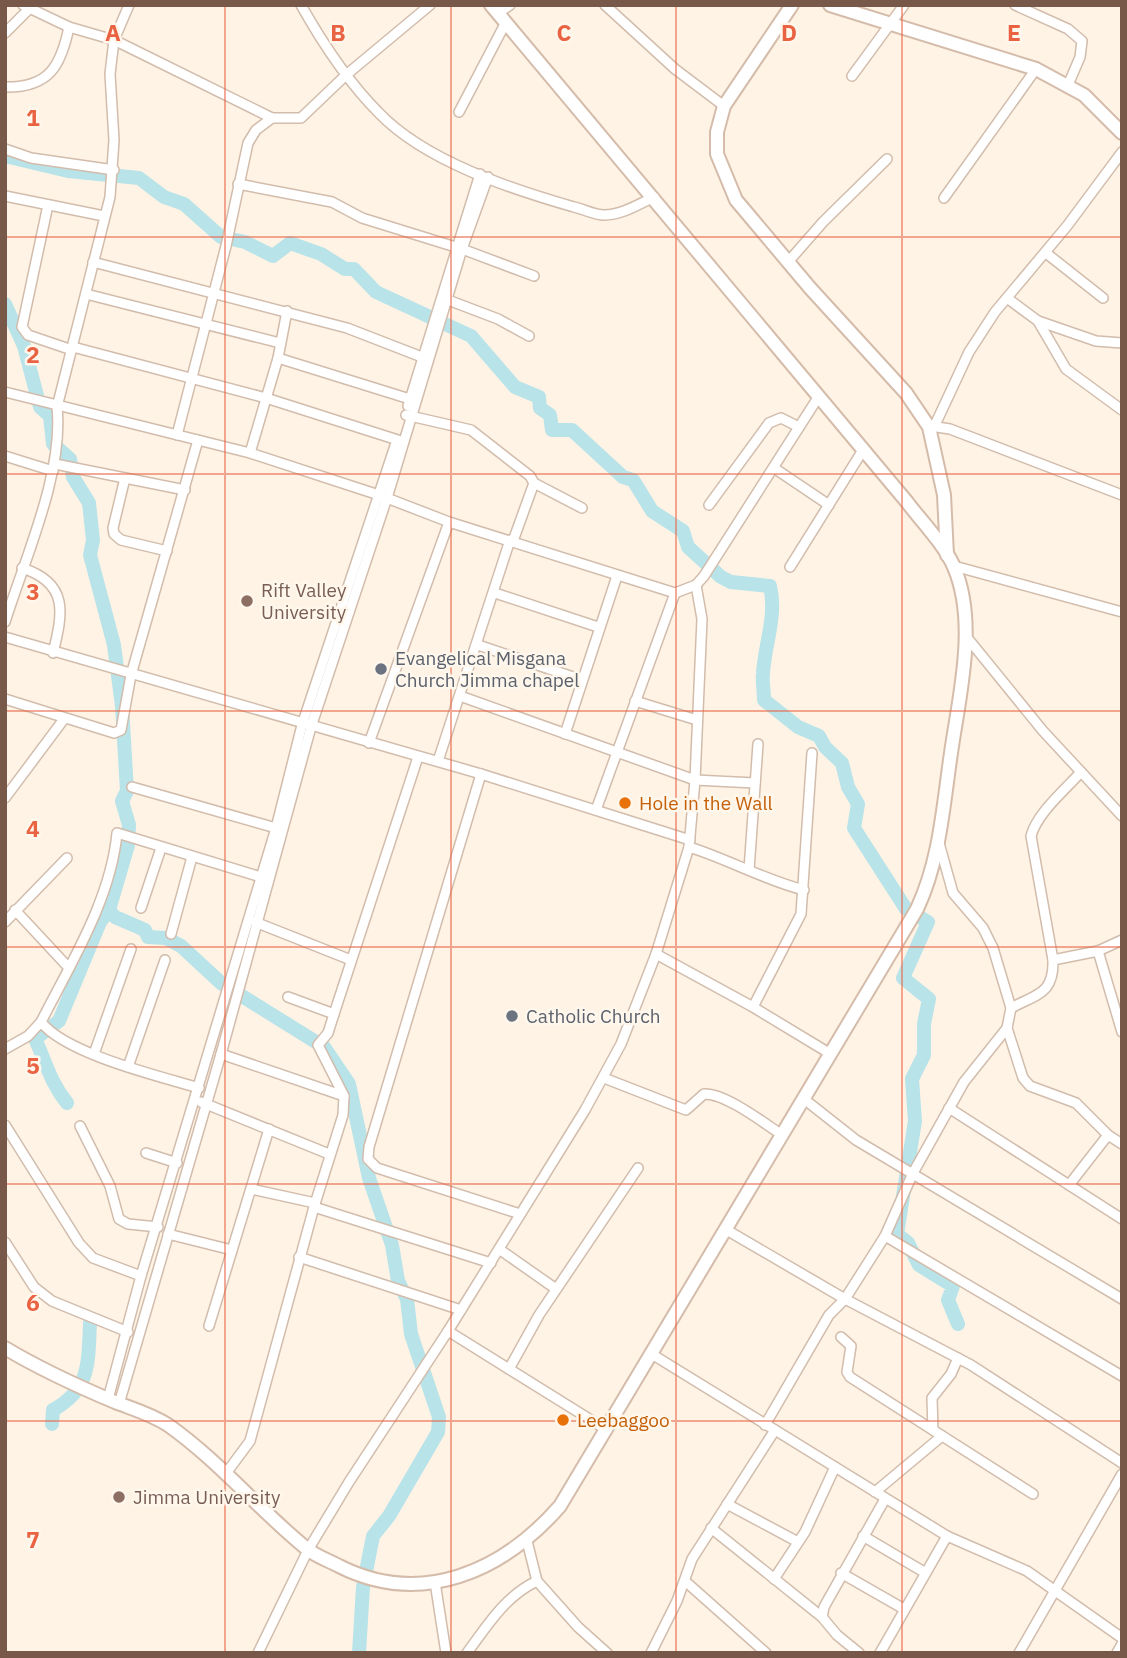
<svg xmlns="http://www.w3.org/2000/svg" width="1127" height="1658" font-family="'IBM Plex Sans',sans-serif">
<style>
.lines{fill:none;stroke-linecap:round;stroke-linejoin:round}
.river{stroke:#b8e3e9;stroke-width:14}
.street-casing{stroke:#d2bcac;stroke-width:12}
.secondary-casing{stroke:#d5bcaa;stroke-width:16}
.street{stroke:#fff;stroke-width:9}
.secondary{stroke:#fff;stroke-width:12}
.grid{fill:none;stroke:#e96343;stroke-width:2;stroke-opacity:0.55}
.education-dot{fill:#8d6e63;stroke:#fff7ec;stroke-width:2.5}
.worship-dot{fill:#6b7280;stroke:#fff7ec;stroke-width:2.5}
.food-dot{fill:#e8710a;stroke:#fff7ec;stroke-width:2.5}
.labels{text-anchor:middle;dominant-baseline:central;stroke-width:5;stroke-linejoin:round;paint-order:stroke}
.education-label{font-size:19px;fill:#785e54;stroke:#fff7ec;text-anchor:start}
.worship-label{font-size:19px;fill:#5b616d;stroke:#fff7ec;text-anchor:start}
.food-label{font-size:19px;fill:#c56008;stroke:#fff7ec;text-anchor:start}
.grid-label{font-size:23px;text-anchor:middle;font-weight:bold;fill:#e96343;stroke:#fff7ec;stroke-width:5;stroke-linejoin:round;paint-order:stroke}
</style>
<rect width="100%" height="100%" fill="#fef3e5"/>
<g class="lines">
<g class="river">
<path d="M5 156 68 171 139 178 164 197 184 204 221 237 245 242 273 256 290 243 321 254 345 269H354L376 292 471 336 515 387 539 397 540 408 550 415 552 430H572L623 477 633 480 652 511 683 531 688 547 721 577 731 582 770 586C777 616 765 643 763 673 762 681 764 691 764 700L798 727 819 736 825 747 842 763 848 787 858 804 854 828 906 909 928 922 903 978 929 999 924 1024V1055L912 1079 915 1121 897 1234 908 1243 919 1265 953 1286 948 1300 958 1324"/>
<path d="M5 304 24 346 40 407 50 416 53 444 70 459 73 477 89 503 93 540 90 555 114 645 122 706 127 791 122 801 129 825 128 845 109 910 115 917 145 930 148 937 166 938 181 946 221 983 324 1047 349 1084 369 1178 392 1245 398 1281 407 1299 411 1334 439 1417 438 1432 389 1516 373 1536 363 1587 359 1653"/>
<path d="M67 1103C50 1082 46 1062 35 1039L59 1021 100 922 109 910"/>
<path d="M52 1424 53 1410C91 1389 88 1362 90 1323"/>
</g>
<g class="street-casing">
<g id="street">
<path d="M23 5 69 27 114 40 272 118H301L346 75 430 5"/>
<path d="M301 5C323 44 347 81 379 113 425 161 511 189 574 207 583 209 595 215 604 215 622 215 639 204 654 197"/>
<path d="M605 5 675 69 724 106"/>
<path d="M1015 5 1068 29 1082 41 1080 57 1068 85"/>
<path d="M498 13 510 5"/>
<path d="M5 33 28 10"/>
<path d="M852 76 904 5"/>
<path d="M5 87C49 88 61 66 69 27"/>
<path d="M459 112 506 22"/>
<path d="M5 149 31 158 114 170"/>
<path d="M238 184 332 202 362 218 462 249 534 276"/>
<path d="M5 196 104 216"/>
<path d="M944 198 1036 69"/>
<path d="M48 205 22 327 28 335 72 350"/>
<path d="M1046 253 1103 298"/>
<path d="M93 262 347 328 427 359"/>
<path d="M788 262 823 222 887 159"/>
<path d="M86 294 280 343"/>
<path d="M1007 298 1038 321 1066 369 1122 410"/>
<path d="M448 300 498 319 529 336"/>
<path d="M1038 321 1096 341 1122 343"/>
<path d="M73 347 266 398 401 441"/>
<path d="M278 358 413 400"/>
<path d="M5 392 250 453 379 495 449 522 675 593 696 585 704 576 819 396"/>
<path d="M408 406 480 174"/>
<path d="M406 415 471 430 530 476 534 483 582 508"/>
<path d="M935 425 969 352 995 312 1067 226 1122 152"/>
<path d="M930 426 950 429 1122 495"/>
<path d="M177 435 226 246 248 143 256 130 272 118"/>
<path d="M250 453 278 358 287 311"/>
<path d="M5 456 53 471"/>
<path d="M55 464 185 490"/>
<path d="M774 468 829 505"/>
<path d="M125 478 113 528 114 534 121 540 167 551"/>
<path d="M709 505 769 423 781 418 799 427"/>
<path d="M513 541 534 483"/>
<path d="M954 566 1122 612"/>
<path d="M790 567 863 450"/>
<path d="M22 568C69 583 63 613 53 653"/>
<path d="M495 593 598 627"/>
<path d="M5 622C25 558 64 473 57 407L110 197 114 140 110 74 114 40 129 5"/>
<path d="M965 635 1043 731 1122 816"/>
<path d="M5 637 481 774 690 840"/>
<path d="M478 645 582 680"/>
<path d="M460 696 695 780 755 783"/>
<path d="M5 699 114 733 121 730 131 675 198 440"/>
<path d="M635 701 697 720"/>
<path d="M565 734 617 576"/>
<path d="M369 743 449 522"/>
<path d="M438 761 510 540"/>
<path d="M481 774 369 1147 368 1159 377 1168 520 1214"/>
<path d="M132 787 276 828"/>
<path d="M5 798 64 719"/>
<path d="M596 810 675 593"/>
<path d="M689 847C728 859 764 880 804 890"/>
<path d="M749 870 758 744"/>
<path d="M141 908 161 848"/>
<path d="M15 910 69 968"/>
<path d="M5 922 67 858"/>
<path d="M255 922 351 960"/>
<path d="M171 934 192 857"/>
<path d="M1098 951 1122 1032"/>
<path d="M656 954 753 1007 829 1053"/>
<path d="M1053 960 1031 836C1037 813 1065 790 1081 772"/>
<path d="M288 997 334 1014"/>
<path d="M753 1007 801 914 812 753"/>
<path d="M1011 1008C1037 994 1054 994 1053 960L1098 951 1122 940"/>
<path d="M41 1022C66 1054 159 1076 199 1088"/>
<path d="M1007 1028 1023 1078 1030 1086 1076 1103 1108 1135 1122 1144"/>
<path d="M5 1049 28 1036 41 1022C71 963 111 899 117 833L261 877"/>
<path d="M94 1054 131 949"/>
<path d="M221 1054 344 1096"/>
<path d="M128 1067 165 960"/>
<path d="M604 1078 686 1110 704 1094C725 1093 764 1123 782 1135"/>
<path d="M804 1099 856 1140 1122 1299"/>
<path d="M201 1102 329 1154"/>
<path d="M949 1108 1122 1219"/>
<path d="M5 1125 79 1243 93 1258 141 1276"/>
<path d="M80 1126 110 1186 119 1219 128 1224 158 1227"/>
<path d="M146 1153 177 1163"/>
<path d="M1069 1185 1108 1135"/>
<path d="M251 1189 315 1203"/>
<path d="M314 1207 491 1263"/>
<path d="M725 1229 845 1299 971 1365 1122 1463"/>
<path d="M168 1234 232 1250"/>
<path d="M885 1236 1122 1376"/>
<path d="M5 1242 34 1287 52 1301 128 1332"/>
<path d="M499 1249 556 1289"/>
<path d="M299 1257 461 1310"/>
<path d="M209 1326 269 1129"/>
<path d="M448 1331 607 1430"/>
<path d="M841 1337 851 1346 847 1372 850 1377 1033 1494"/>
<path d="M650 1353 947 1536 1027 1571 1122 1638"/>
<path d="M509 1369 539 1315 638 1168"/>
<path d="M108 1399 141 1276 276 828 302 725 396 443"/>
<path d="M119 1404 221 1054 311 727 387 498 462 249 488 177"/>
<path d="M765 1425 829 1315 845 1299 885 1236 913 1173 964 1082 1007 1028 1011 1008 993 948 983 928 953 893 939 843"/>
<path d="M933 1430 932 1398 951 1374 958 1358"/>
<path d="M227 1472 250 1441 314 1207 343 1115 344 1096 318 1045 328 1033 334 1014 418 757"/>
<path d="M875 1492 942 1436"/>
<path d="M727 1504 798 1542"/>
<path d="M711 1528 822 1617"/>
<path d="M863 1536 924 1572"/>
<path d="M527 1541 537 1581 578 1627 607 1653"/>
<path d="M841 1573 904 1609"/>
<path d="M774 1579 805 1532 835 1467"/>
<path d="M685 1581 766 1653"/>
<path d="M435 1582 446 1653"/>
<path d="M258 1653 308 1550 349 1482 448 1331 585 1110 621 1044 656 954 689 847 695 780 702 619 696 585"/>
<path d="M467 1653C487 1626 505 1596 537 1581"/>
<path d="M651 1653 677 1601 692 1559 775 1430"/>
<path d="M859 1653 837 1635 822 1617 824 1607 885 1499"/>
<path d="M880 1653 947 1536"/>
<path d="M1019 1653 1122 1474"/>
<path d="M1117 1653 1122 1644"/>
</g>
</g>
<g class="secondary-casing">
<g id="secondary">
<path d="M792 5 724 106 717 132V154L736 200 810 288 906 393 929 427 944 495 947 555"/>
<path d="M830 5 1036 69 1084 95 1122 133"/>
<path d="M5 1348C40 1369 77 1386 115 1402 133 1409 151 1414 168 1425 219 1461 258 1509 306 1548 315 1556 328 1560 339 1566 422 1608 503 1571 560 1506L917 909C940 860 943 807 951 753 959 696 978 623 954 567 944 544 922 522 907 502L491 5"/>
</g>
</g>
<use href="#street" class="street"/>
<use href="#secondary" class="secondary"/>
</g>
<path class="grid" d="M225 5V1653M451 5V1653M676 5V1653M902 5V1653M5 237H1122M5 474H1122M5 711H1122M5 947H1122M5 1184H1122M5 1421H1122"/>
<g class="education-dot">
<circle cx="247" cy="601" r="7"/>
<circle cx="119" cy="1497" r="7"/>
</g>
<g class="worship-dot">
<circle cx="381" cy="669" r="7"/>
<circle cx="512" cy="1016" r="7"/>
</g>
<g class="food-dot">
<circle cx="625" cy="803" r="7"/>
<circle cx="563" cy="1420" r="7"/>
</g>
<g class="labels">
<g class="education-label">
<text x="261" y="590">Rift Valley<tspan x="261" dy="22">University</tspan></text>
<text x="133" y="1497">Jimma University</text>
</g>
<g class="worship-label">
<text x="395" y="658">Evangelical Misgana<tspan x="395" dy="22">Church Jimma chapel</tspan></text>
<text x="526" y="1016">Catholic Church</text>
</g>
<g class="food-label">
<text x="639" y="803">Hole in the Wall</text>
<text x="577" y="1420">Leebaggoo</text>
</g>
</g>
<g class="grid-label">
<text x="113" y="41">A</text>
<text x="338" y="41">B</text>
<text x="564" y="41">C</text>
<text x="789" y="41">D</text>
<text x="1014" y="41">E</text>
<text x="33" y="126">1</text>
<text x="33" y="363">2</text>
<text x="33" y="600">3</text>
<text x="33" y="837">4</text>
<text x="33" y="1074">5</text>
<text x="33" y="1311">6</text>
<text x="33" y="1548">7</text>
</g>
<rect width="1127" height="1658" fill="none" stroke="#785848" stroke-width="14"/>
</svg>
